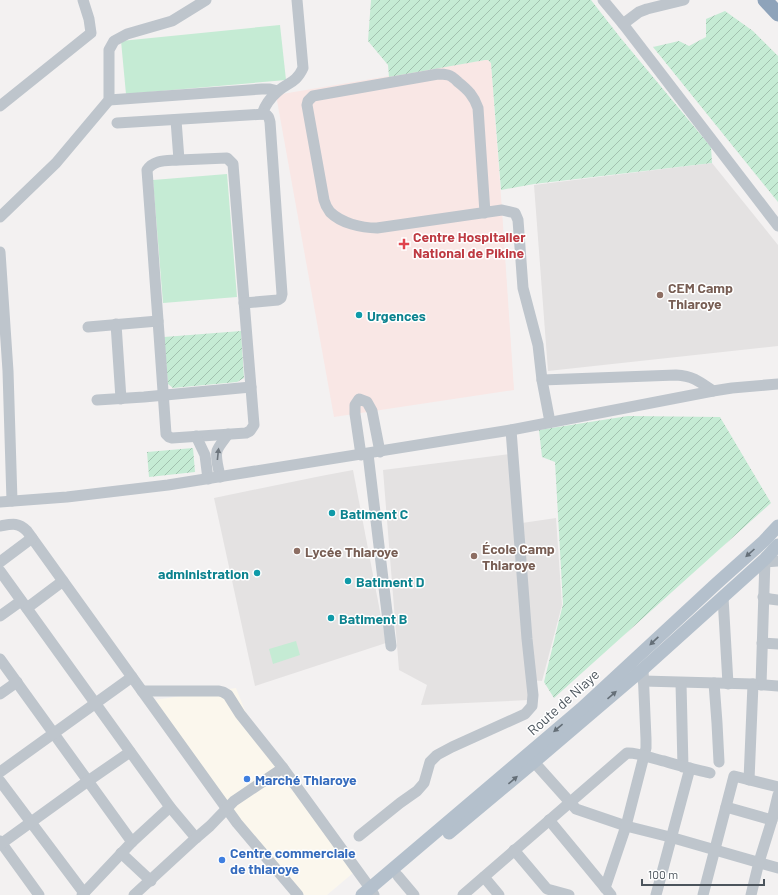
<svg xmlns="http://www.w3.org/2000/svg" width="778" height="895" font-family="Barlow,sans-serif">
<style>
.commercial{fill:#fbf7ed}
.education{fill:#e4e2e2}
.medical{fill:#f9e7e5}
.garden{fill:url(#garden-furrows)}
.pitch{fill:#c5ebd4}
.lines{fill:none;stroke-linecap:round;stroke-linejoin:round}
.minor{stroke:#bec5cc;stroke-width:11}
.major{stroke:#b4c0cc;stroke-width:13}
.highway{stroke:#8ea3ba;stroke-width:15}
.oneway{fill:#6e767e}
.oneway2{fill:#656f78}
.health-dot{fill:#e0444e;stroke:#fff;stroke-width:1.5}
.education-dot{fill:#8d6e63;stroke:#fff;stroke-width:1.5}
.culture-dot{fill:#0f9aa8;stroke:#fff;stroke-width:1.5}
.shop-dot{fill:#3f7fe0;stroke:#fff;stroke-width:1.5}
.labels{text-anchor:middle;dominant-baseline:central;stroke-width:3;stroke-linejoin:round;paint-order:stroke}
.health-label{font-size:14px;font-weight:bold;fill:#be3a42;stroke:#fff;text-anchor:start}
.education-label{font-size:14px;font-weight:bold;fill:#785e54;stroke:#fff;text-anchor:start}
.culture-label{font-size:14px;font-weight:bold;fill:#0d838f;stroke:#fff;text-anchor:start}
.street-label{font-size:14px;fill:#4b545c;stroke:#fff}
.shop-label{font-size:14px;font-weight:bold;fill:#366cbe;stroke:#fff;text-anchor:start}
</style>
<defs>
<pattern id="garden-furrows" width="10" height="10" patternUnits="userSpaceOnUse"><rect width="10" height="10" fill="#c5ebd4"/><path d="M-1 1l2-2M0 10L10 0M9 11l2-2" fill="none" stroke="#a2c1af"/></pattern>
</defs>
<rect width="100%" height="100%" fill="#f3f1f1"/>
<path class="commercial" d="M236 688 258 743 353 873 327 895H304L235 814 154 700Z"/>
<g class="education">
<path d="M712 163 778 245V346L548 371 534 185Z"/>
<path d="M510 454 522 523 556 518 562 605 542 681 529 680V700L421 705 427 685 399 670 383 470Z"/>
<path d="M353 470 386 643 255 686 214 498 321 476Z"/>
</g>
<path class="medical" d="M485 60H488L491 63 502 210 514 390 334 417 276 95Z"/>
<g class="garden">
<path d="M371 0H591L619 36 711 147 712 163 534 184 501 190 491 63 488 60H485L389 77 388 65 368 41Z"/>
<path d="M725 11 753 31 778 56V202L653 47 679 41 689 46 706 37V19Z"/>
<path d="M241 331 244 378 237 382 173 388 168 384 164 337Z"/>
<path d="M628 416 720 417 771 503 554 698 544 682 563 604 555 462 542 457 539 430Z"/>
<path d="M193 448 195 472 149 477 147 452Z"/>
</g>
<g class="pitch">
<path d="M280 25 286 80 126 94 121 41Z"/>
<path d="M227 174 237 297 163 303 153 180Z"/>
<path d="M296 641 300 655 273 664 269 649Z"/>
</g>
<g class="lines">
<g class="minor">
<path d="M603 0 623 24 778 226"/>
<path d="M623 24 639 12 647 9 684 0"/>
<path d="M109 100 262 89H270L278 91"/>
<path d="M0 106 91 33 89 19 83 0"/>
<path d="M262 114C265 105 270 98 278 91 289 82 296 83 303 68L297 0"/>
<path d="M176 120 179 160 227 158 233 164 254 425 250 431 246 433 172 438 169 437 166 434 159 334 147 170C154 159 167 161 179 160"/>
<path d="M117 123 265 114C269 116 269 118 270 122L282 294 281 298 278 300 244 303"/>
<path d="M485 213 478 108C474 96 468 90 458 82 455 79 452 76 448 75 444 74 441 74 438 74L313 96 308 101 307 105 324 200C325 204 327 208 330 212 341 223 361 228 377 228L502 210 515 213 518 220 523 288 538 345 542 380 550 422"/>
<path d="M0 217 56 163 109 100V50L114 41 127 34 172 21 206 0"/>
<path d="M0 252 8 371 12 501"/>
<path d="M116 324 121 399"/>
<path d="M88 327 158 321"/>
<path d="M542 380 676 375C693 376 699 381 713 391"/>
<path d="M97 400 144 397 251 387"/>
<path d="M196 436 205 455 208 479"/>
<path d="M368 454 391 646"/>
<path d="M361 455 355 414V405L359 399 367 402 372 411 380 452"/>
<path d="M220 477C219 469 215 459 217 451 219 445 225 439 228 434"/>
<path d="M0 502 67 497 168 485 511 430 713 391 732 388 778 384"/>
<path d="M0 526C12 524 18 522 27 531L237 823 298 895"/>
<path d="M0 562 32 538"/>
<path d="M765 562 778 561"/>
<path d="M0 571 170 807 196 838"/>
<path d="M723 597 728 684"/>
<path d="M763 597 770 599 778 600"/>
<path d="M27 608 63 581"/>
<path d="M0 616 21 601"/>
<path d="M762 643 778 644"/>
<path d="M0 659 132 842"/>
<path d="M643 681 753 684 778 686"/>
<path d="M681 683 683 767"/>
<path d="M714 683 717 723 719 762"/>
<path d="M761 685 765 559"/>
<path d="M142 691H219L223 692 228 695 240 714 283 768 370 888 374 895"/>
<path d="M0 694 17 682"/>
<path d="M534 762 576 809 626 826 670 837 778 868"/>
<path d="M0 772 132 677"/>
<path d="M749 780 753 684"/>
<path d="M0 781 84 893"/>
<path d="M726 807 772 820"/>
<path d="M549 820 611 895"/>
<path d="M359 836 400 803 417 791 424 783 430 762 437 755 452 747 525 714 532 706 533 695 527 639 511 430"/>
<path d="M0 841 39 895"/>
<path d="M2 843 88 781 130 752"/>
<path d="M514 850 547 889 569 895"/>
<path d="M121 853 151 881"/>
<path d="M398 876 414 895"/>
<path d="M484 877 499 895"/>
<path d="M605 888 626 826 646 748V739L643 669"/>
<path d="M82 895 132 842 170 807"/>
<path d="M134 895 196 838 210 826 234 801 283 768"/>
<path d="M463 895 627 753C637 752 653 759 664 761 679 766 694 769 710 773"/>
<path d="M656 895 690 768"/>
<path d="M703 895 734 776 778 787"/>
<path d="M751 895 759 862 772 820 778 795"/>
</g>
<g class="major">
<path d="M449 833 534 762 643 669 765 559 778 545"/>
<path d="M362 895 581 709 716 584 764 541 778 526"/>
</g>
<path class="highway" d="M765 0 778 14"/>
</g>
<defs><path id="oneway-solid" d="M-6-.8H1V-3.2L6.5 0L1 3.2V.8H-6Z"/></defs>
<use class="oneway" href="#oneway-solid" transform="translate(218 454) rotate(-84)"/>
<g class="oneway2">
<use href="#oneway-solid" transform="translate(750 553) rotate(138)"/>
<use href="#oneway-solid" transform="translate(654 641) rotate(137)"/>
<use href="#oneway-solid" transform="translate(612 695) rotate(-41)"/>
<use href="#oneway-solid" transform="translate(558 728) rotate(140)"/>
<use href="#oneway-solid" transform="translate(513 780) rotate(-40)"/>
</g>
<path class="health-dot" d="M402 238h4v4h4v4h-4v4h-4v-4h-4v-4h4z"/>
<g class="education-dot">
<circle cx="660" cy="295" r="4"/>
<circle cx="297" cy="551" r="4"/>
<circle cx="474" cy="556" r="4"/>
</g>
<g class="culture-dot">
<circle cx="359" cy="315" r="4"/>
<circle cx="332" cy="513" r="4"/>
<circle cx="257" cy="573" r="4"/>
<circle cx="348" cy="581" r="4"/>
<circle cx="331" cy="618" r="4"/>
</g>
<g class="shop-dot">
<circle cx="247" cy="779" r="4"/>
<circle cx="222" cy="860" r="4"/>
</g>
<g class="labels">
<g class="health-label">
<text x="413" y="236">Centre Hospitalier<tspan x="413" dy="16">National de Pikine</tspan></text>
</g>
<g class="education-label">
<text x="668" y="287">CEM Camp<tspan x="668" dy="16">Thiaroye</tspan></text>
<text x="482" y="548">École Camp<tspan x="482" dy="16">Thiaroye</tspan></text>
<text x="305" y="551">Lycée Thiaroye</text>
</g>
<g class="culture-label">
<text x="367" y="315">Urgences</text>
<text x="340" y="513">Batiment C</text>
<text x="249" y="573" text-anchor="end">administration</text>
<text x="356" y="581">Batiment D</text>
<text x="339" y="618">Batiment B</text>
</g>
<g class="street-label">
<text transform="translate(563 702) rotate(-42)">Route de Niaye</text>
</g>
<g class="shop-label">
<text x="255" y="779">Marché Thiaroye</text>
<text x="230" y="852">Centre commerciale<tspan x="230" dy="16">de thiaroye</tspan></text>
</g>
</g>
<path d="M642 879v6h122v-6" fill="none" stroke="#4b545c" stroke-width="2"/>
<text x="648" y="879" font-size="12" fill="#4b545c" stroke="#ffffff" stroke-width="3" paint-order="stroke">100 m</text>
</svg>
